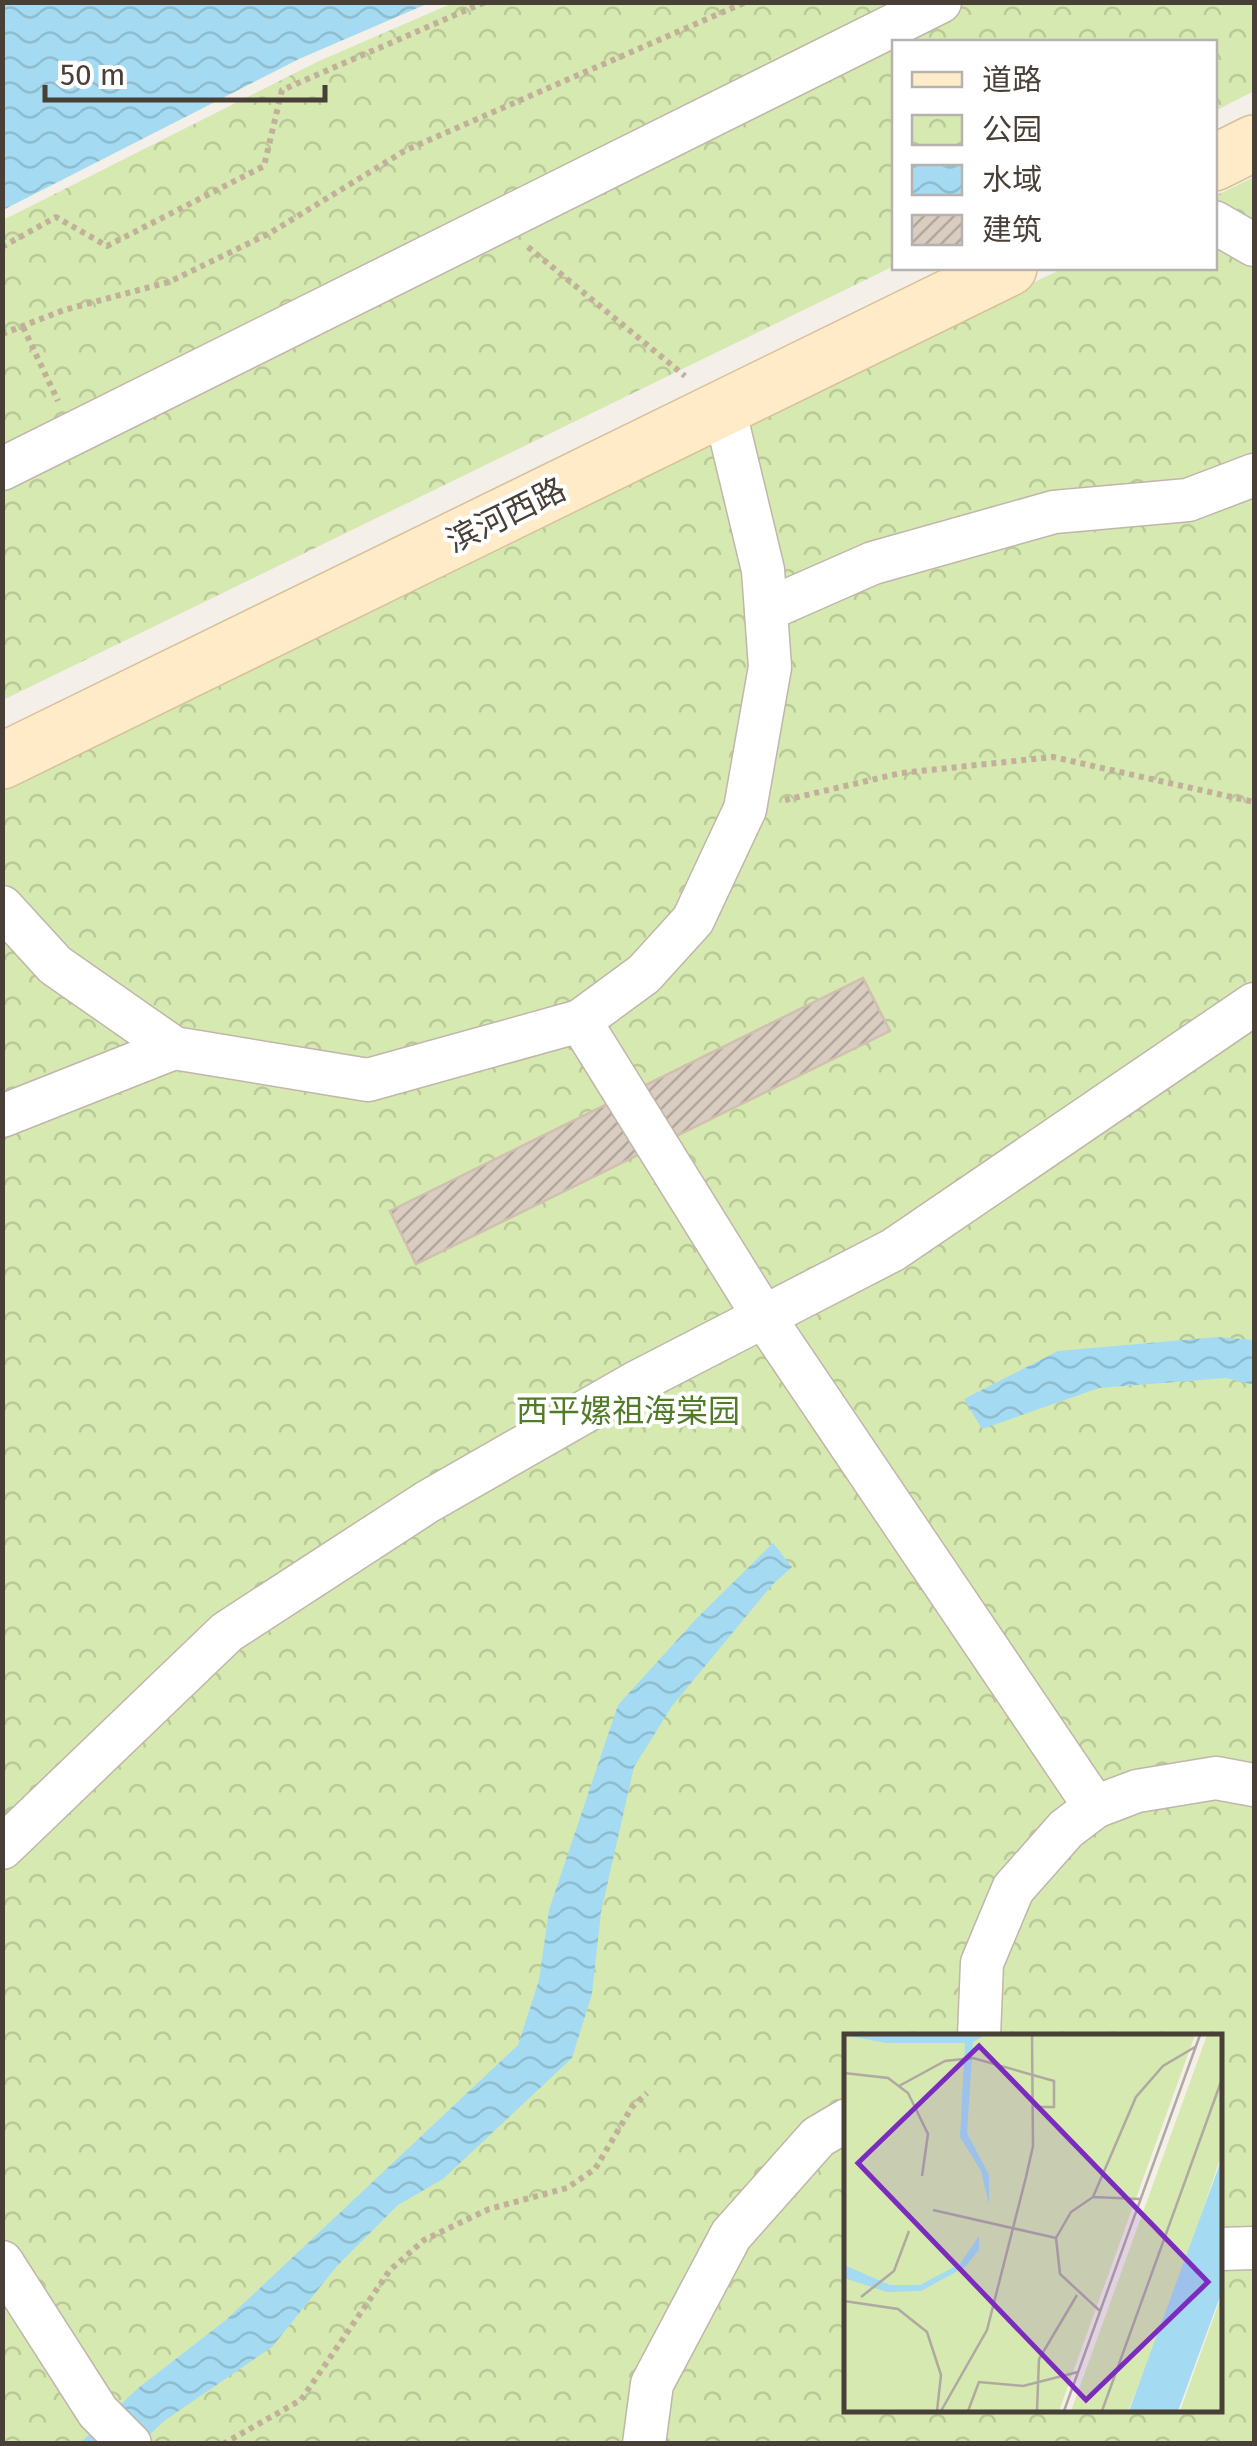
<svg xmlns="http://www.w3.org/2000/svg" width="1257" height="2446" font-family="'Fira Sans','Noto Sans SC',sans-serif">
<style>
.park{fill:url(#park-crowns);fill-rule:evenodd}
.water{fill:url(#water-waves)}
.building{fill:url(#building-hatch);stroke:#d1c0b0;stroke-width:2.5}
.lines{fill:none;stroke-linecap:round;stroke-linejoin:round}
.street-casing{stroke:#c0b6aa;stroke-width:45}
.secondary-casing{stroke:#d8c099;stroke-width:58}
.path{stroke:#c2b09b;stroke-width:6;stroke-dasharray:5 5;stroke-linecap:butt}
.street{stroke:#fff;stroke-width:42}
.secondary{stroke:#ffebc7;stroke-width:55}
.labels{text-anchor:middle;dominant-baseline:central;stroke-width:8;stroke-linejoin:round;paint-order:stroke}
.street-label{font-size:32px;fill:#483f36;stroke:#fff}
.park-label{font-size:32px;fill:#517b28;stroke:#fff}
.inset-road{fill:none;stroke:#afa9a1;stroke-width:2.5}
.view{fill:#7b2cbf;fill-opacity:0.15;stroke:#7b2cbf;stroke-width:5}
.inset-edge{fill:none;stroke:#483f36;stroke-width:5}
</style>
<defs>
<pattern id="park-crowns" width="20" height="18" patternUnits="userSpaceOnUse" patternTransform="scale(2.5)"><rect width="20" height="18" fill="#d6e9b0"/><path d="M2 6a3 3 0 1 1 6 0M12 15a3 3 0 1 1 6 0" fill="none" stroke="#b9c998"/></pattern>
<pattern id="water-waves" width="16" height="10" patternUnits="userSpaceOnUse" patternTransform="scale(2.5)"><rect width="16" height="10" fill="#a4dbf2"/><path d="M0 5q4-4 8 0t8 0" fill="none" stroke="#8fbdd0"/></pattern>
<pattern id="building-hatch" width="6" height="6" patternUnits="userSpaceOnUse" patternTransform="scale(2.5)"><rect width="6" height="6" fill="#d9ccc0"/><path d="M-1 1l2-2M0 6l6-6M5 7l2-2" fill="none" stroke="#b2a79d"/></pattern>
</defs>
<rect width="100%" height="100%" fill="#f4efe8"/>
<g class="park">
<path d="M453 3H1254V91L1215 111 1214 42H894V266L3 700V220L319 61Z"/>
<path d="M1254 177V2443L3 2444V786L816 385 1064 268H1214L1215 196ZM847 2036H1220V2408H847Z"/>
</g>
<g class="water">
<path d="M3 2H429V3L299 59 3 210Z"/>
<path d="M1218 1337 1254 1340V1385L1226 1378 1099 1388 982 1429 964 1399 1058 1351Z"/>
<path d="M773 1543 792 1567 772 1585 672 1706 634 1767 601 1912 592 1994 572 2058 443 2179 398 2205 337 2266 272 2347 164 2421 141 2443 79 2444 137 2389 226 2320 518 2045 539 1980 549 1910 618 1705 697 1618Z"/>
</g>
<path class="building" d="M863 978 890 1031 416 1264 390 1211Z"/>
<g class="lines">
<g class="street-casing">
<g id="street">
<path d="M1214 222 1254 245"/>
<path d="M2 469 940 2"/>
<path d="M766 610 873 563 1054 512 1188 500 1254 475"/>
<path d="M2 907 55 965 174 1048 368 1080 580 1021 644 974 693 920 745 809 770 667 763 570 724 408"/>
<path d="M580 1021 764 1317 1095 1807"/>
<path d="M2 1116 174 1048"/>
<path d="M2 1848 227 1632 427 1502 635 1383 893 1250 1254 1004"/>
<path d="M979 2036 982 1963 1013 1889 1066 1829 1095 1807 1137 1791 1216 1778 1254 1785"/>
<path d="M1220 2249 1254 2248"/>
<path d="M2 2262 98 2412 130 2444"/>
<path d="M644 2444 652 2384 731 2235 818 2137 847 2120"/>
</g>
</g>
<g class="secondary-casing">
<g id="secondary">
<path d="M1214 163 1254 143"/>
<path d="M2 761 1009 268"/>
</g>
</g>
<g class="path">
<path d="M2 247 56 217 107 246 264 166 282 90 485 2"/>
<path d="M528 247 685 376"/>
<path d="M23 327 58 401"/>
<path d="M2 334 64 310 169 282 270 233 406 150 746 2"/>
<path d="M785 800 901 773 1053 757 1254 802"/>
<path d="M223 2444 301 2400 390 2270 424 2240 489 2209 567 2188 595 2169 632 2107 647 2093"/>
</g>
<use href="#street" class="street"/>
<use href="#secondary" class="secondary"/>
</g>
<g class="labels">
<g class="street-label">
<text transform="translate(506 515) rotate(-26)">滨河西路</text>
</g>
<g class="park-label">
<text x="628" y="1411">西平嫘祖海棠园</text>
</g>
</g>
<g transform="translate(844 2034)">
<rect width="378" height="378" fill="#f4efe8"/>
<path d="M0 1H351L215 377H0ZM363 1H377V122L327 272 284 377H227ZM377 263V377H336Z" fill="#d6e9b0"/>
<path d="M0 1H141L129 8 123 99 145 141V171L137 137 116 103 121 9H42ZM377 127V260L334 377H285ZM135 202V216L121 233 77 257 43 258 0 244V231L46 251H76L116 230Z" fill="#a4dbf2"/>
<path class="inset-road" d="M0 39 44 44 64 59 84 100 78 142M55 52 101 27 129 24 210 47V73H191M249 163 292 63 319 32 351 13M89 176 212 204M17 263 50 237 65 197M0 267 54 275 83 298 97 341 93 377M256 277 216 240 212 204 227 178 249 163 296 165M97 377 143 296 182 143 189 112 188 1M124 377 135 348 179 352 234 338M193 377 195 325 233 261M220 377 356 1M258 377 378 45"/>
<path class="view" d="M135 12 364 248 242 366 14 129Z"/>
<rect width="378" height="378" class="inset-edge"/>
</g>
<rect width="1257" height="2446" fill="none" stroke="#483f36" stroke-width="10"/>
<rect x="892" y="40" width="325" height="230" fill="#ffffff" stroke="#b6b2af" stroke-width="2.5"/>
<rect x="912" y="72" width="50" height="15" fill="#ffebc7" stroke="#b6b2af" stroke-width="2.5"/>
<text x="982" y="90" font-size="30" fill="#483f36">道路</text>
<rect x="912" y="115" width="50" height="30" fill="url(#park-crowns)" stroke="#b6b2af" stroke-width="2.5"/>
<text x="982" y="140" font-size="30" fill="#483f36">公园</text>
<rect x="912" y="165" width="50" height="30" fill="url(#water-waves)" stroke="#b6b2af" stroke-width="2.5"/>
<text x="982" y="190" font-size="30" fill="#483f36">水域</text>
<rect x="912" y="215" width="50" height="30" fill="url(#building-hatch)" stroke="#b6b2af" stroke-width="2.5"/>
<text x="982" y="240" font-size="30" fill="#483f36">建筑</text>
<path d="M45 85v15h280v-15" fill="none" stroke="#483f36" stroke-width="5"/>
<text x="60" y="85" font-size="30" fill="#483f36" stroke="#ffffff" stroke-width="8" paint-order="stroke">50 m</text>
</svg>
